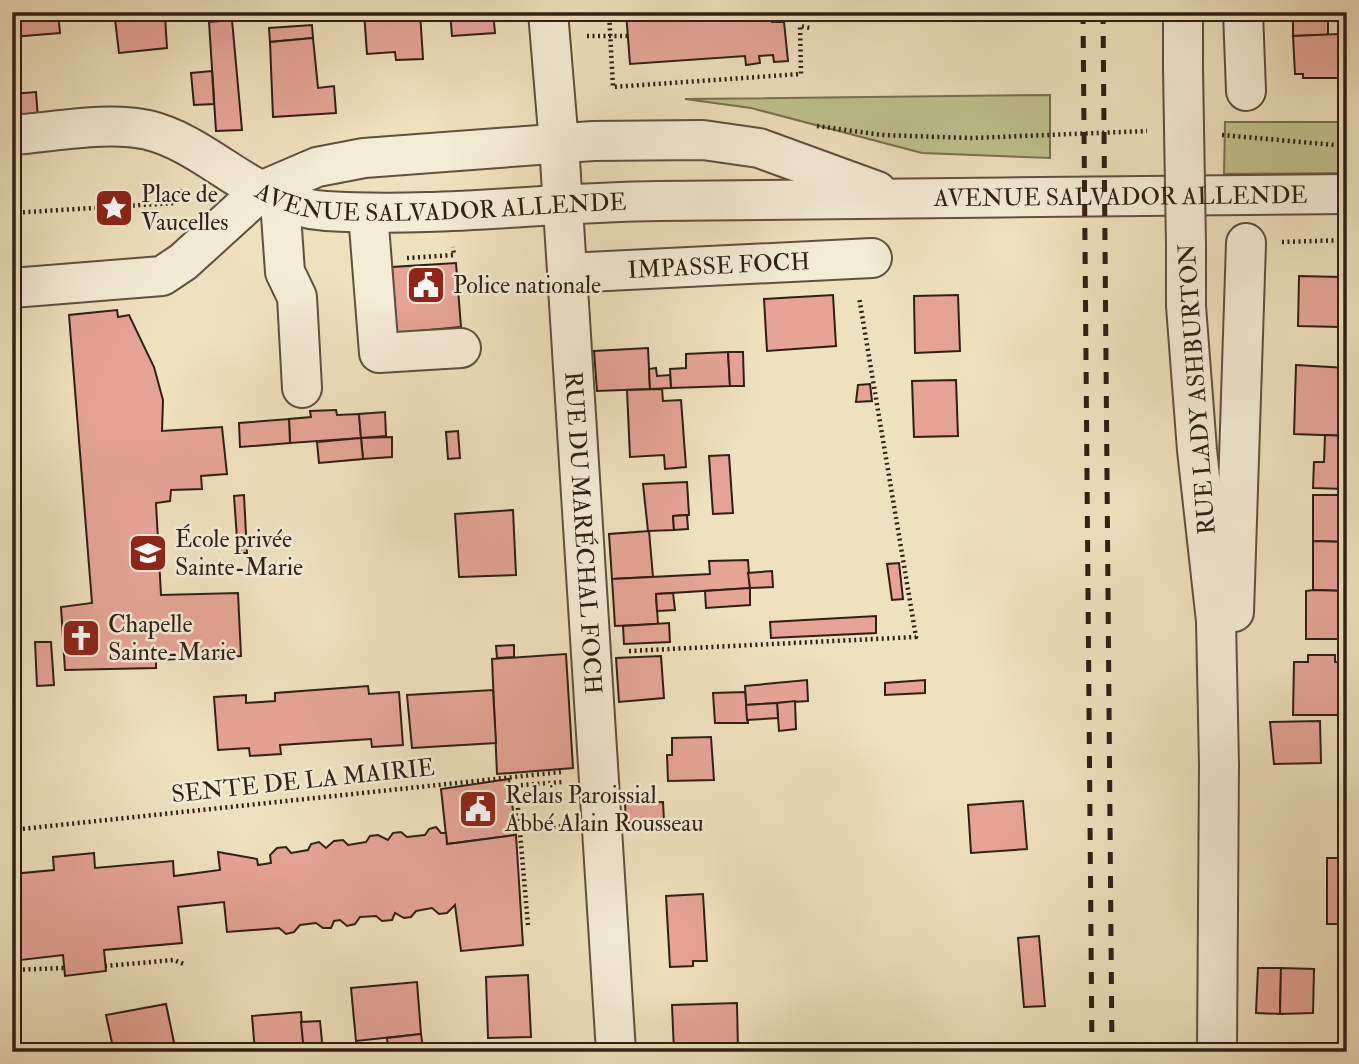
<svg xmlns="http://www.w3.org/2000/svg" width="1359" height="1064" font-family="'IM FELL Double Pica',serif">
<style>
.green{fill:#bec18e;stroke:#787051;stroke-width:2}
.building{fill:#e6a497;stroke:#311f14;stroke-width:2}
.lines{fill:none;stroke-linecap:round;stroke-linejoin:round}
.minor-casing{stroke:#60503e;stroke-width:42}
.path{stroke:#311f14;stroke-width:4.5;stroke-dasharray:2 3.5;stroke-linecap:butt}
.minor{stroke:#f4ecd5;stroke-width:38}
.rail{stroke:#311f14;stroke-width:5;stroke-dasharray:12 12;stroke-linecap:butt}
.minor-bridge-casing{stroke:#60503e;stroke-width:42;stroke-linecap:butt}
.minor-bridge{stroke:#f4ecd5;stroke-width:38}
.labels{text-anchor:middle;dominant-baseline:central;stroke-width:5;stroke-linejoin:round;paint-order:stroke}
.street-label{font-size:24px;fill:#311f14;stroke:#f4ecd5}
.poi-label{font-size:24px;fill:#311f14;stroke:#f4ecd5;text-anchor:start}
</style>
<rect width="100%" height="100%" fill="#eee1be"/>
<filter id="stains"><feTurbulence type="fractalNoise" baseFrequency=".00286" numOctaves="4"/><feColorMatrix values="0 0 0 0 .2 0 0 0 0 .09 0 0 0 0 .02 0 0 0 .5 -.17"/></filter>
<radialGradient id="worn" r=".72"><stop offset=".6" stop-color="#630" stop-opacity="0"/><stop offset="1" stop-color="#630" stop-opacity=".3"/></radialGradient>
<g class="green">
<path d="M1050 95V158L922 153 751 108 685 99Z"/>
<path d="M1225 122H1347V173L1224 174Z"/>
</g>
<g class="building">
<path d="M12 12H58L60 33 12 37Z"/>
<path d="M109 12H170V16H165L167 48 119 53 115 19H110Z"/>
<path d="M364 12H420L423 59 396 60 395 52 367 54Z"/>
<path d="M450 12H493L495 33 452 36Z"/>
<path d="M626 12H770L772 22H784L788 61 774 62 773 55 759 56 760 63 746 65 745 56 630 64Z"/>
<path d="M1293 12H1328V35L1293 36Z"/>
<path d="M232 20 242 130 216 131 209 22Z"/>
<path d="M312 25 313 38 270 42 269 28Z"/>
<path d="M1338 34 1339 78H1303V74H1295L1293 36Z"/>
<path d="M313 38 318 88 334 86 336 113 273 117 270 42Z"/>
<path d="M212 71 214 104 194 105 191 73Z"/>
<path d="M36 92 38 118 13 120 12 94Z"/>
<path d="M456 263 461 327 397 333 392 267Z"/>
<path d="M1299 276 1341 277 1340 327 1298 326Z"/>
<path d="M833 295 836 346 767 351 764 299Z"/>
<path d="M958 295 960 351 915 353 914 296Z"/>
<path d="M117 310 118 317 129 315 154 367 163 400 162 431 222 427 227 474 201 476 202 489 171 490 170 501 156 503 161 595 238 593 241 656 156 660V668L65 670 61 607 92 603 69 315Z"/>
<path d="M648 348 650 389 597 391 594 351Z"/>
<path d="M728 352 730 386 671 388 670 369 686 368V354Z"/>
<path d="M728 352H743L744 386H730Z"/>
<path d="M1296 365 1347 368V436L1294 434Z"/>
<path d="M656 368 657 376 670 375 671 388 650 389 649 369Z"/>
<path d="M956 380 958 436 914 437 912 381Z"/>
<path d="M870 384 872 401 856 402 858 385Z"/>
<path d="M662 389 663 401 681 400 686 467 665 469 664 455 630 457 627 390Z"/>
<path d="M336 410 337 415 359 414 361 438 290 443 289 419 311 417 310 411Z"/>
<path d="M385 412 386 436 361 438 359 414Z"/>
<path d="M289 419 290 443 240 447 239 423Z"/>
<path d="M458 431 460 458 448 459 446 432Z"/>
<path d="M1325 435 1347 436V489L1313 488 1314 462H1324Z"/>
<path d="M392 437V457L363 459 361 438Z"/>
<path d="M361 438 363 459 319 463 317 442Z"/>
<path d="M729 455 733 513 713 514 709 456Z"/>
<path d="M687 482 689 515 673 516 674 530 648 531 643 484Z"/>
<path d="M244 495 247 553H238L234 496Z"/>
<path d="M1313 495H1347V542L1313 541Z"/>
<path d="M513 510 516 575 459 577 455 514Z"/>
<path d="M687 515 688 529 674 530 673 516Z"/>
<path d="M649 531 653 577 612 579 609 534Z"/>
<path d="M1313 541 1347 542V591L1313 590Z"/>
<path d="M748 560 750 588 656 594 658 624 615 626 612 579 710 574 709 561Z"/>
<path d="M899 563 903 599 892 600 887 564Z"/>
<path d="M772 571 773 587 750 588 748 573Z"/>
<path d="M750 588V605L706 608 705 591Z"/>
<path d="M1313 590 1347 591V639H1306V591Z"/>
<path d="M673 593 675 610 657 611 656 594Z"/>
<path d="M876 616V633L771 638 770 622Z"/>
<path d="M669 623 670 642 624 644 623 626Z"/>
<path d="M35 642H51L54 685 37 686Z"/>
<path d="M514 645V657L497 658 496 646Z"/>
<path d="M566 654 573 768 497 774 492 659Z"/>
<path d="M1308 655H1335V662L1342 663 1343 715H1293L1294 662H1308Z"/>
<path d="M661 656 664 698 619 702 616 658Z"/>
<path d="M807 680 808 701 746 705 745 686Z"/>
<path d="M925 680V693L885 695V683Z"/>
<path d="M368 686 369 694 399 692 403 745 372 747 371 739 280 745 281 754 250 756 249 748 218 750 214 697 246 695V703L275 701V693Z"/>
<path d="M493 690 496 743 412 748 407 695Z"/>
<path d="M745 692 748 723H715L713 693Z"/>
<path d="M795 701 796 729 779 731 777 703Z"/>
<path d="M777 703 778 718 747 720 746 705Z"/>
<path d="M1320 721 1321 763 1274 764 1270 722Z"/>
<path d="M711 737 714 780 668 781 667 755H672V738Z"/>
<path d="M509 779 516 835 447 844 441 789Z"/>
<path d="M1023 801 1027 849 971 853 968 805Z"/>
<path d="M663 802 664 821 626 823 625 803Z"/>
<path d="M436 827 441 833H446L447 844 516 835 523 945 461 951 455 905 447 913 439 914 432 908 416 911 411 917 404 918 395 913 392 920 382 921 376 916 360 917 355 924 347 926 340 920 334 921 331 928H323L316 923 300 925 294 932 286 934 279 928 227 932 224 902 178 907 182 943 104 950 106 971 65 976 63 955 12 961V874L54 870 53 857 94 853 95 868 173 861 174 876 220 870 218 852 257 859 258 865 271 863 270 855 277 848 286 847 291 853 308 850 311 844 319 842 326 848 334 841 343 840 348 845 366 842 370 836 378 835 388 840 393 833 401 832 407 837 425 835 429 829Z"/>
<rect x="1327" y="858" width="20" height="66"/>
<path d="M703 894 707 961H693V966L670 967 666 896Z"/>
<path d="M1039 936 1045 1006 1024 1007 1018 938Z"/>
<path d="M1258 968H1281L1280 1014 1256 1013Z"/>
<path d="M1281 968 1314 969 1313 1013 1280 1014Z"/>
<path d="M528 975 531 1037 488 1038 486 977Z"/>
<path d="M417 982 421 1034 356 1041 351 988Z"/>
<path d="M737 1003 738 1051 674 1052 672 1005Z"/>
<path d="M166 1004 176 1052H114L106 1015Z"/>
<path d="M301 1012 304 1052H255L252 1016Z"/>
<path d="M320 1021 323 1052H304L301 1022Z"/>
<path d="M421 1034 423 1048 388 1052 387 1038Z"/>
</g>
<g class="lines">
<g class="minor-casing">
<g id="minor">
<path id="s1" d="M548 12 559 144 616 1052"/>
<path d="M1183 12V68"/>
<path d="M1243 12 1246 91"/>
<path id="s2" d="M12 135C55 132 106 121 148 130 210 145 255 207 326 211 437 218 548 202 659 201 888 197 1118 198 1347 194"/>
<path d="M280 201 285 272 297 297 302 388"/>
<path d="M368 213 379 353 461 348"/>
<path d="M1186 246V306L1197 450 1216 621 1219 765 1217 1052"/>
<path id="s3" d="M567 273 872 258"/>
<path d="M12 288 162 276 183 262 261 191 317 167 364 158 593 141 703 140 759 148 877 191"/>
<path d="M1234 612 1246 243"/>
</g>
</g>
<g class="path">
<path d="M609 12 613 87 801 74 800 26 810 28"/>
<path d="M587 36H628"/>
<path d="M817 126 882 135 972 138 1147 131"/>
<path d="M1222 135 1347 146"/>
<path d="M12 213 174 203 183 188"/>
<path d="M1282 242 1347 240"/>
<path d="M407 258 454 255 453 247"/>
<path d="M629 651 916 637 859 297"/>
<path d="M510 786 563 782"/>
<path d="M516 786 528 925"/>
<path d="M12 830 561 772"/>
<path d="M515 830 565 826"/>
<path d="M105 966 174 960 184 964"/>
<path d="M12 970 64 968"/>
</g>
<use href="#minor" class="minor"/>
<g class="rail">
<path d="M1083 12 1092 1052"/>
<path d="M1103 12 1112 1052"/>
</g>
<g class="minor-bridge-casing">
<path id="minor-bridge" d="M1183 68 1186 246"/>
</g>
<use href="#minor-bridge" class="minor-bridge"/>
</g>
<defs>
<g id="sight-square" transform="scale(2.0125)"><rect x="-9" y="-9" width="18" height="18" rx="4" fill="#8f2418" stroke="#f4ecd5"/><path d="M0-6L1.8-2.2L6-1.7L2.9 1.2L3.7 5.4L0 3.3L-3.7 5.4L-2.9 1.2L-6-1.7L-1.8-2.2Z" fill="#fff"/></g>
<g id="civic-square" transform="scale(2.0125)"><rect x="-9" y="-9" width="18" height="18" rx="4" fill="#8f2418" stroke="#f4ecd5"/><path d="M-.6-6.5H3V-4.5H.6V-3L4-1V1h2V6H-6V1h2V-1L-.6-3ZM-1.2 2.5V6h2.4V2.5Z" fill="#fff"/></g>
<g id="school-square" transform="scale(2.0125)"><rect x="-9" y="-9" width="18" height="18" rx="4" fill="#8f2418" stroke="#f4ecd5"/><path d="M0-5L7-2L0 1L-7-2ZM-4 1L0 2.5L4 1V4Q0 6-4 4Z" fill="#fff"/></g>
<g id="church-square" transform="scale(2.0125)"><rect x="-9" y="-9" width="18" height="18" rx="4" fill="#8f2418" stroke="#f4ecd5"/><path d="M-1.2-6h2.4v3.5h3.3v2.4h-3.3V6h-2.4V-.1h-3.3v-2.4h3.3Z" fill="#fff"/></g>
</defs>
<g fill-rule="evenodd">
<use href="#sight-square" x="114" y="208"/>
<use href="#civic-square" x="426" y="285"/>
<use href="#school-square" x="148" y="553"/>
<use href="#church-square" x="81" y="638"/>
<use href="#civic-square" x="478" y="809"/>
</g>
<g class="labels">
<g class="street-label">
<text stroke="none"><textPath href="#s2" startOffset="448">AVENUE SALVADOR ALLENDE</textPath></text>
<text stroke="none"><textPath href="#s2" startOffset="1129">AVENUE SALVADOR ALLENDE</textPath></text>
<text stroke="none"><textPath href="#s3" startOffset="152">IMPASSE FOCH</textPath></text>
<text transform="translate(1197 389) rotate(-94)">RUE LADY ASHBURTON</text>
<text stroke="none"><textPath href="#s1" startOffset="522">RUE DU MARÉCHAL FOCH</textPath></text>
<text transform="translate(303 781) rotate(-6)">SENTE DE LA MAIRIE</text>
</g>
<g class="poi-label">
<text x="141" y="194">Place de<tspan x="141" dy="28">Vaucelles</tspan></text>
<text x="453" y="285">Police nationale</text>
<text x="175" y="539">École privée<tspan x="175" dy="28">Sainte-Marie</tspan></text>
<text x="108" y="624">Chapelle<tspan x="108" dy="28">Sainte-Marie</tspan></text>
<text x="505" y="795">Relais Paroissial<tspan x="505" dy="28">Abbé Alain Rousseau</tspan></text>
</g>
</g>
<rect width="1359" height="1064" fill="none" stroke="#eee1be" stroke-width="42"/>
<rect x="14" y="14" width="1331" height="1036" fill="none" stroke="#311f14" stroke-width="3.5"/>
<rect x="21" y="21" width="1317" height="1022" fill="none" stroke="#311f14" stroke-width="2"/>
<rect width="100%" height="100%" filter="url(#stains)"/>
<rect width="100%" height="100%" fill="url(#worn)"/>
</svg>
